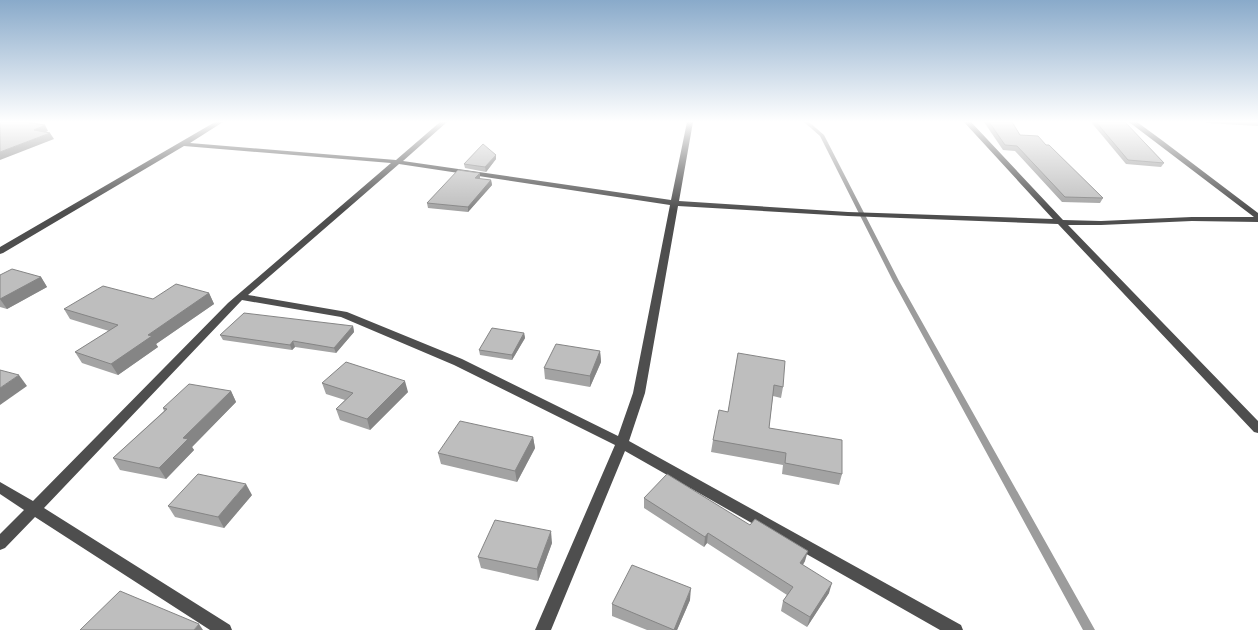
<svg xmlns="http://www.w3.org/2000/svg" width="1258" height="630" font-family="'Sofia Sans Condensed',sans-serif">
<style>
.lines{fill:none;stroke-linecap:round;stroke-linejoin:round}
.stream{fill:#9c9c9c;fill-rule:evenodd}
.minor{fill:#4e4e4e;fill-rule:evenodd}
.wall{fill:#a3a3a3}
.shaded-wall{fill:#858585}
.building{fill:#bebebe;stroke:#858585}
</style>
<rect width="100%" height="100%" fill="#fff"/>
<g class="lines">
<path class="stream" d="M804 122H809L824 135 899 281 1095 630H1083L893 281 820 136Z"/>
<path class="minor" d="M215 122H223L190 143 396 160 440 122H447L403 161 671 200 687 122H693L679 201 848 212 1053 219 964 122H971L1063 220 1101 221 1192 217H1254L1129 122H1137L1163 141 1258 213V222L1192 221 1101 225H1068L1258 421V433L1254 432 1058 224 848 216 678 206 645 393 629 441 961 625 963 630H940L625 451 551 630H535L615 445 454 365 341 317 242 300 44 508 230 625 232 630H210L35 517 5 548 0 550V534L24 510 0 494V482L33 501 228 303 391 163 184 146 3 253 0 254V247ZM399 164 670 205 633 393 618 436 462 359 347 312 248 295Z"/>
</g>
<g class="wall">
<path d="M984 122H1012L1020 135 1046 145 1103 198 1100 203 1062 202 1015 151 1003 150Z"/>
<path d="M1091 122H1125L1164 163 1161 167 1126 164Z"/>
<path d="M1205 122H1258V126L1207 123Z"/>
<path d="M496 159 486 172 465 168 464 164Z"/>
<path d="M480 173V178L479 179 491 180 492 185 468 212 428 208 427 203Z"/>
<path d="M0 275 41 277 47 287 7 309 0 307Z"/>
<path d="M209 293 214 304 156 344 158 347 118 375 82 363 75 352 109 331 70 319 64 309Z"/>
<path d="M353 326 354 332 336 353 295 347 292 350 223 340 220 335Z"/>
<path d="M524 333 525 338 512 360 480 355 479 350Z"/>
<path d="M600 351 601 362 590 387 545 379 544 368Z"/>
<path d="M738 353 783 387 781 398 773 396 769 428 842 474 839 485 782 474 783 465 711 452 713 440 728 412Z"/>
<path d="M322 383 408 392 370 430 340 420 336 409 345 400 326 394Z"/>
<path d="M231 391 236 402 192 447 194 450 166 479 120 470 113 458 164 411 163 408Z"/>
<path d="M533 437 535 448 517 482 441 464 438 453Z"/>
<path d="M252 495 224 528 175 517 168 506Z"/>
<path d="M644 498 805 561 803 565 829 593 807 627 781 611 783 601 787 595 707 543 704 547 644 508Z"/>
<path d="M552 543 538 581 481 568 478 557Z"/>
<path d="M690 600 677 630H647L612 616V604Z"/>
</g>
<g class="shaded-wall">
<path d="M45 125 48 131 37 136 34 130Z"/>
<path d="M50 133 54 139 0 160V152Z"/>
<path d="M496 155V159L486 172 485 167Z"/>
<path d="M480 173V178L476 183 475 178Z"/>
<path d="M491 180 492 185 468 212V207Z"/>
<path d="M41 277 47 287 7 309 0 299Z"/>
<path d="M209 293 214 304 156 344 158 347 118 375 111 364 148 335Z"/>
<path d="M353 326 354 332 336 353 334 348Z"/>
<path d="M524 333 525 338 512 360V355Z"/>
<path d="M293 341 295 347 292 350 290 345Z"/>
<path d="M600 351 601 362 590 387V376Z"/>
<path d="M19 375 27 386 0 405V388Z"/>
<path d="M405 381 408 392 370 430 367 419Z"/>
<path d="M231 391 236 402 192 447 194 450 166 479 159 468 183 438Z"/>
<path d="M533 437 535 448 517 482 515 471Z"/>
<path d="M246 484 252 495 224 528 218 517Z"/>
<path d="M551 531 552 543 538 581 537 569Z"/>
<path d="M708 533 707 543 704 547 705 537Z"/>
<path d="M808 551 805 561 797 573 800 563Z"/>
<path d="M832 583 829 593 807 627 810 617Z"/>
<path d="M691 588 690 600 677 630H674Z"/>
<path d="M199 624 203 630H194Z"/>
</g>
<g class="building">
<path d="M0 122H25L45 125 34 130 50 133 0 152Z"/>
<path d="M989 122H1012L1020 135 1038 136 1046 145H1049L1103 198 1065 197 1017 146 1005 145Z"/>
<path d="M1096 122H1125L1164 163 1128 160Z"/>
<path d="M483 144 496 155 485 167 464 164Z"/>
<path d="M458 170 480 173 475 178 491 180 468 207 427 203Z"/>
<path d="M12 269 41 277 0 299V275Z"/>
<path d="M176 284 209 293 148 335 152 336 111 364 75 352 118 325 64 309 103 286 153 299Z"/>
<path d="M244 313 353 326 334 348 293 341 290 345 220 335Z"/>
<path d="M492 328 524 333 512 355 479 350Z"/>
<path d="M556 344 600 351 590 376 544 368Z"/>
<path d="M738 353 785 361 783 387 774 385 769 428 842 440V474L785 463 786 453 713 440 719 410 728 412Z"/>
<path d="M346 362 405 381 367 419 336 409 353 393 322 383Z"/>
<path d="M0 370 19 375 0 388Z"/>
<path d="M189 384 231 391 183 438 188 439 159 468 113 458 167 409 163 408Z"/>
<path d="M460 421 533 437 515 471 438 453Z"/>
<path d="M198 474 246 484 218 517 168 506Z"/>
<path d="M667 474 750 525 755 519 808 551 800 563 832 583 810 617 783 601 793 587 708 533 705 537 644 498Z"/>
<path d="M495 520 551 531 537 569 478 557Z"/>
<path d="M632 565 691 588 674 630 612 604Z"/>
<path d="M120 591 199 624 194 630H80Z"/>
</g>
<linearGradient id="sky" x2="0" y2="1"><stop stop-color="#89aaca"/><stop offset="0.58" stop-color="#fff"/><stop offset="1" stop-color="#fff" stop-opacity="0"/></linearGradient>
<rect width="1258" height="210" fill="url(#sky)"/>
</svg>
